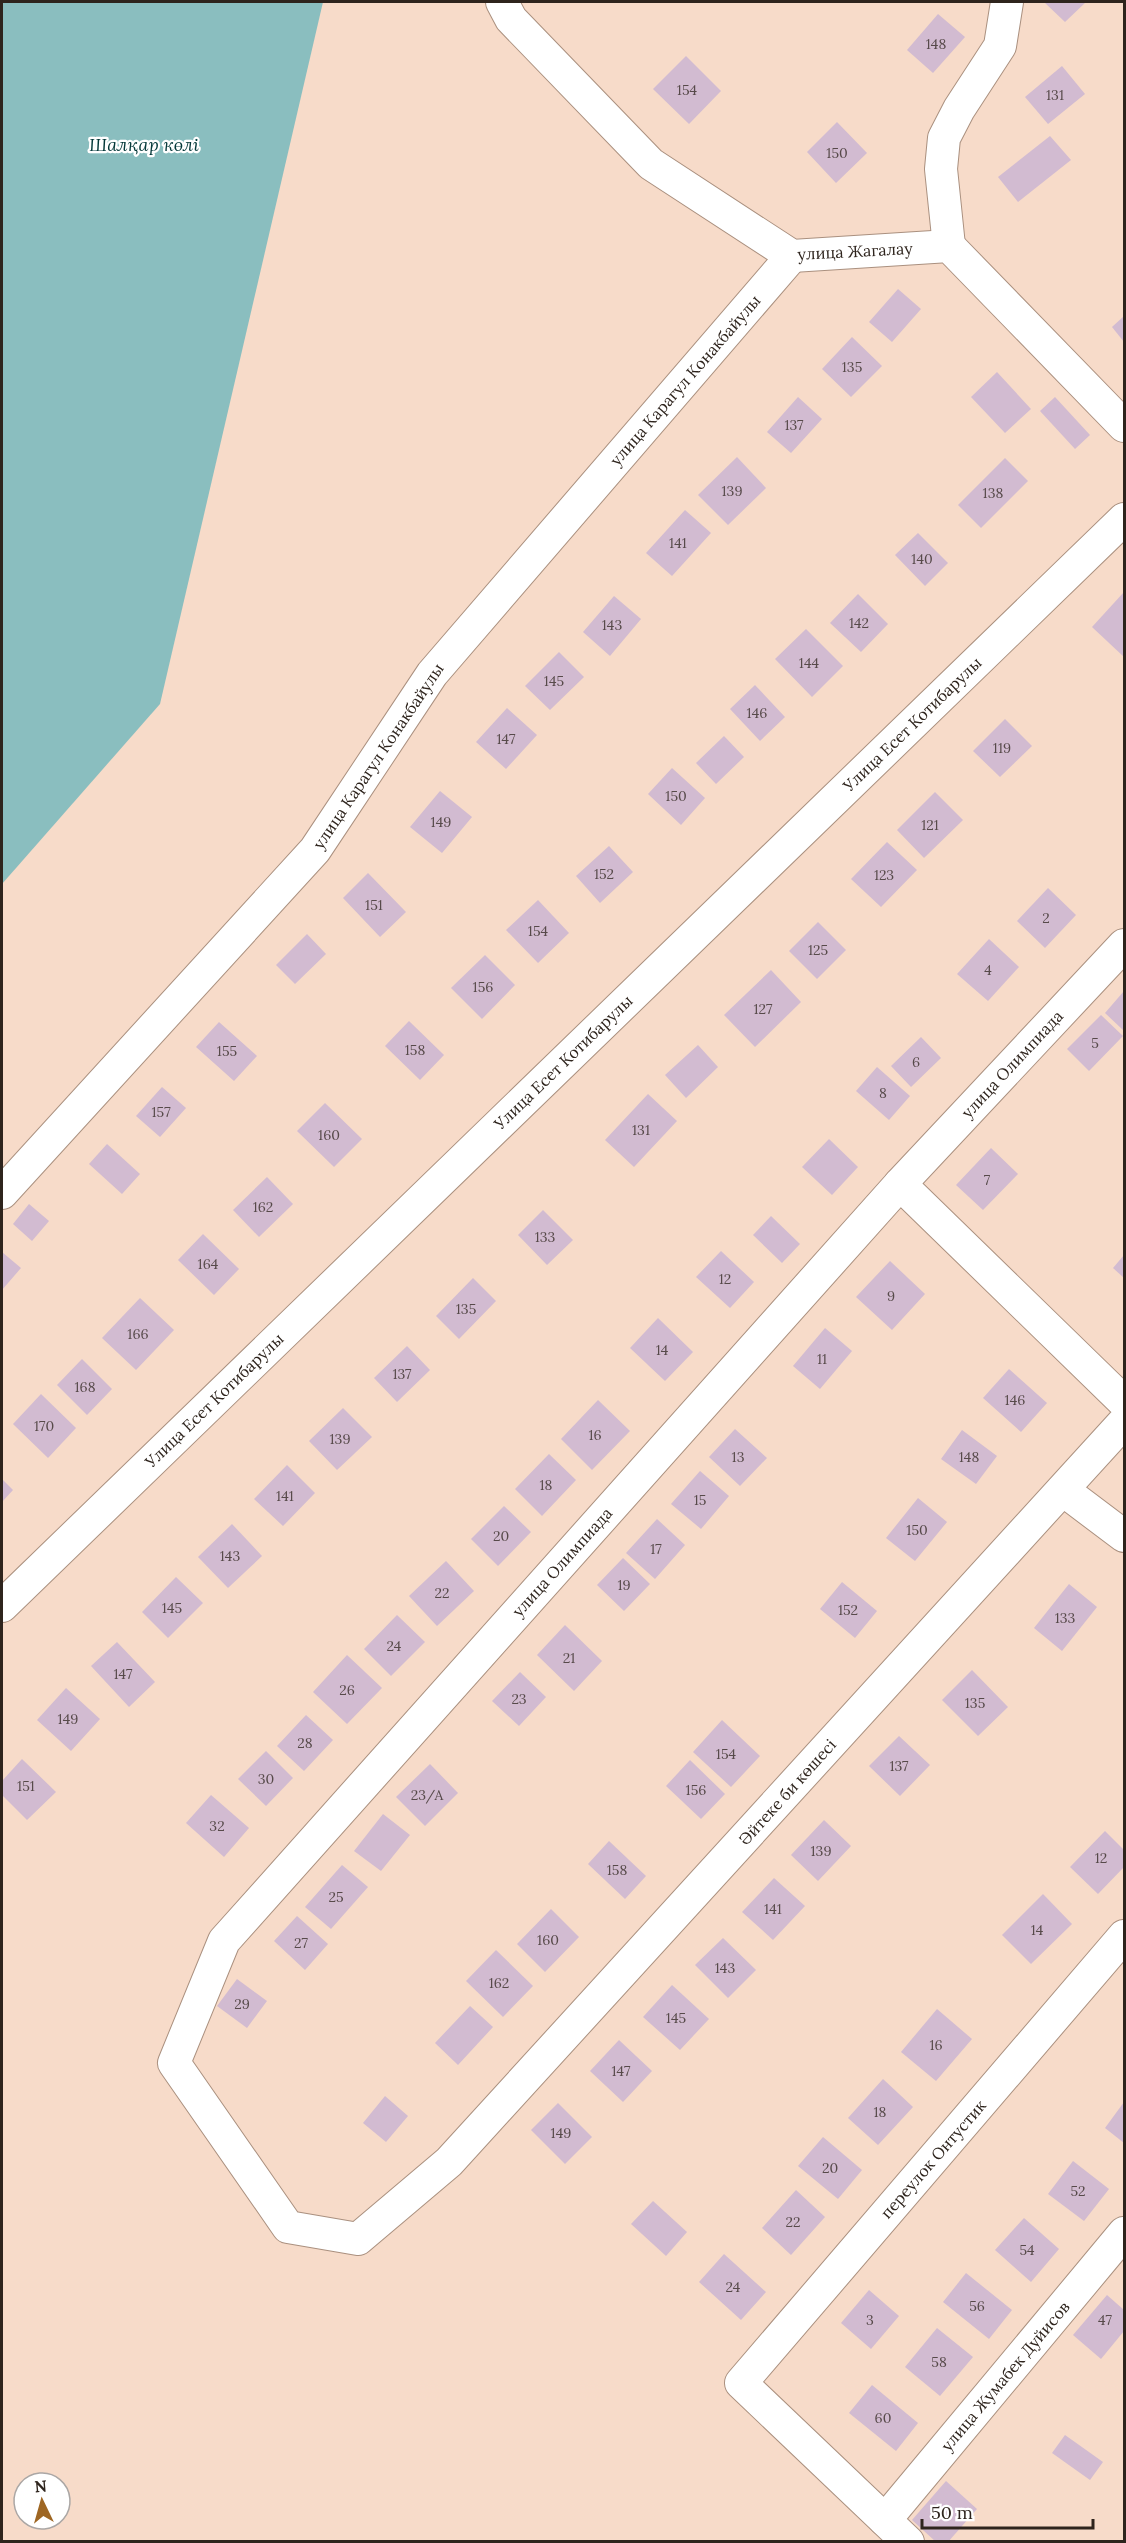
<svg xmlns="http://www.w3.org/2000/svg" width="1126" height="2543" font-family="Lora,serif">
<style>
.water{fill:#8abebf}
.building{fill:#d2bbd1}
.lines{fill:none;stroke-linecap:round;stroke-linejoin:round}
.minor-casing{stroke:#aa907f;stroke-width:34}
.minor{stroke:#fff;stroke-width:32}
.labels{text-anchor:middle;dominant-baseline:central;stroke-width:4.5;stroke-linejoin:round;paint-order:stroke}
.number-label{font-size:14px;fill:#574a4a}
.street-label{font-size:16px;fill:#2e241d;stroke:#fff}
.water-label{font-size:18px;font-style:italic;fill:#033839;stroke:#fff}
</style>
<rect width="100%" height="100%" fill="#f7dbc9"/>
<path class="water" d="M2 2H323L160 704 2 884Z"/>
<g class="building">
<path d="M1044 2H1086L1065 22Z"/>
<path d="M938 14 965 37 933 73 907 50Z"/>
<path d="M686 56 721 91 689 124 653 89Z"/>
<path d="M1062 66 1085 94 1048 124 1025 97Z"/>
<path d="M837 122 867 153 836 183 807 152Z"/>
<path d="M1050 136 1071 160 1018 202 998 177Z"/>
<path d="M898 289 921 309 892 342 869 322Z"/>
<path d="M1124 316V342L1112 327Z"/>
<path d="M852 337 882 366 851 397 822 369Z"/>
<path d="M997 372 1031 409 1005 433 971 397Z"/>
<path d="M798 397 822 419 791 453 767 432Z"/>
<path d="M1055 397 1090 435 1075 449 1040 411Z"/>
<path d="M737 457 766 488 728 525 698 495Z"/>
<path d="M1005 458 1028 481 981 528 958 505Z"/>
<path d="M685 510 711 533 672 576 646 553Z"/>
<path d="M918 533 948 563 925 586 895 555Z"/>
<path d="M1124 592V657L1092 627Z"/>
<path d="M858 594 888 624 861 652 830 623Z"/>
<path d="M614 596 641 619 610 656 583 632Z"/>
<path d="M806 629 843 666 812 697 775 659Z"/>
<path d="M559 652 584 677 550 710 525 686Z"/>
<path d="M755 685 785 717 760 741 730 709Z"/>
<path d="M507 708 537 735 506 769 476 742Z"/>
<path d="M1005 719 1032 746 1000 777 973 751Z"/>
<path d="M724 736 744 757 716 784 696 763Z"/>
<path d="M672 768 705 798 681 825 648 794Z"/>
<path d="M440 791 472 817 442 853 410 827Z"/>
<path d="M935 792 963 820 924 858 897 830Z"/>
<path d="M887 842 917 870 881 907 851 879Z"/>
<path d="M609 846 633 872 600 903 576 876Z"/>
<path d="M368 873 406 912 380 937 343 898Z"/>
<path d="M1048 888 1076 915 1045 948 1017 921Z"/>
<path d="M538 900 569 933 538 963 506 930Z"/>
<path d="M818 922 846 950 817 979 789 951Z"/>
<path d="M307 934 326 954 295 984 276 965Z"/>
<path d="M989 939 1019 967 988 1001 957 974Z"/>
<path d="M485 955 515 985 482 1019 451 988Z"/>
<path d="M771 970 801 1002 755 1047 724 1015Z"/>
<path d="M1124 991V1031L1105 1013Z"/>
<path d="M1101 1015 1123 1036 1089 1071 1067 1049Z"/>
<path d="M409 1021 444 1055 420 1080 385 1046Z"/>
<path d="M219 1022 257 1056 234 1081 196 1047Z"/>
<path d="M921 1037 941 1058 911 1087 891 1066Z"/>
<path d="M698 1045 718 1067 686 1098 665 1075Z"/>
<path d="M877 1067 910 1096 889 1120 856 1091Z"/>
<path d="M162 1087 186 1108 160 1137 136 1116Z"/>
<path d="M648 1094 677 1121 634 1167 605 1140Z"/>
<path d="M325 1103 362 1139 334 1167 297 1131Z"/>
<path d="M829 1139 858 1167 832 1195 802 1167Z"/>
<path d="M107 1144 140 1174 122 1194 89 1164Z"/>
<path d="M991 1148 1018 1174 983 1210 956 1185Z"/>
<path d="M267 1177 293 1204 259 1237 233 1210Z"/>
<path d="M29 1204 49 1221 32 1241 13 1224Z"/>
<path d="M543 1210 573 1240 547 1265 518 1235Z"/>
<path d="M771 1216 800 1244 782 1263 753 1235Z"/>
<path d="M203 1234 239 1269 214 1295 178 1260Z"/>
<path d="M721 1251 754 1282 730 1308 696 1277Z"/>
<path d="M2 1252 21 1268 2 1290Z"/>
<path d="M1124 1255V1278L1113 1268Z"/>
<path d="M890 1261 925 1294 892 1330 856 1297Z"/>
<path d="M473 1278 496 1301 459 1339 436 1316Z"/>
<path d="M140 1298 174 1330 136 1370 102 1338Z"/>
<path d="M658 1318 693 1352 665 1381 630 1348Z"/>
<path d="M825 1328 852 1351 820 1389 793 1366Z"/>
<path d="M407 1346 430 1370 397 1402 374 1378Z"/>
<path d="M82 1359 112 1389 87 1415 57 1385Z"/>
<path d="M1009 1369 1047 1403 1021 1432 983 1398Z"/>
<path d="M41 1394 76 1428 48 1458 13 1424Z"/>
<path d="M598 1400 630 1431 592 1470 561 1439Z"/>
<path d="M343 1408 372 1437 337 1470 309 1441Z"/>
<path d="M735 1429 767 1458 740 1486 709 1457Z"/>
<path d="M962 1430 997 1456 976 1484 941 1459Z"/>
<path d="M549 1454 576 1480 542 1516 515 1489Z"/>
<path d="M287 1465 315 1493 283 1526 254 1499Z"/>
<path d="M700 1471 729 1496 701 1529 671 1504Z"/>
<path d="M2 1479 13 1490 2 1502Z"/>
<path d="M918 1498 947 1522 915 1561 886 1538Z"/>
<path d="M504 1506 531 1532 498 1566 471 1539Z"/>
<path d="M657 1519 685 1545 655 1579 626 1553Z"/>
<path d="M232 1524 262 1556 228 1588 198 1557Z"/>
<path d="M623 1558 650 1584 624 1611 597 1585Z"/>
<path d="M446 1561 474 1591 437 1626 409 1596Z"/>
<path d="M176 1577 203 1603 168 1638 142 1612Z"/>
<path d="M842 1582 877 1611 855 1638 820 1609Z"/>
<path d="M1069 1584 1097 1607 1062 1651 1034 1628Z"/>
<path d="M397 1615 425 1642 391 1676 364 1649Z"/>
<path d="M565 1625 602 1661 574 1691 537 1655Z"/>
<path d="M117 1642 155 1682 129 1707 91 1666Z"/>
<path d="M347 1655 382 1688 347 1724 313 1692Z"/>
<path d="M972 1670 1008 1707 978 1736 942 1700Z"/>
<path d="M520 1672 546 1697 519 1726 492 1701Z"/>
<path d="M66 1688 100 1719 71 1751 37 1720Z"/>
<path d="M306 1715 333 1740 304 1771 277 1746Z"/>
<path d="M722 1720 760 1756 731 1787 693 1752Z"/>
<path d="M899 1736 930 1765 900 1796 869 1766Z"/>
<path d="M266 1751 293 1778 266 1806 238 1779Z"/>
<path d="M22 1759 56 1792 27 1820 2 1795V1781Z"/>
<path d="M690 1760 725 1794 701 1819 666 1786Z"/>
<path d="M430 1764 458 1793 425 1826 396 1797Z"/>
<path d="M211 1795 249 1828 224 1857 186 1823Z"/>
<path d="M383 1814 410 1835 381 1871 354 1851Z"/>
<path d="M824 1820 851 1846 818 1881 791 1855Z"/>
<path d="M1105 1831 1124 1850V1867L1098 1894 1070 1867Z"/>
<path d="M609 1841 646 1876 625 1899 588 1864Z"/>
<path d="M342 1865 368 1887 331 1929 305 1907Z"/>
<path d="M774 1878 805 1906 773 1940 742 1912Z"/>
<path d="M1043 1894 1072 1924 1031 1964 1002 1935Z"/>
<path d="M551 1909 579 1937 545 1972 517 1944Z"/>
<path d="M297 1916 328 1944 305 1970 274 1941Z"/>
<path d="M723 1938 756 1970 728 1998 695 1965Z"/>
<path d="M496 1950 533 1986 503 2017 466 1981Z"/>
<path d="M237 1979 267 2001 247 2028 217 2006Z"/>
<path d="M672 1985 709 2019 680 2050 643 2017Z"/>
<path d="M470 2006 493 2027 458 2065 435 2043Z"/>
<path d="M937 2009 972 2039 936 2081 901 2052Z"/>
<path d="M619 2040 652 2071 623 2102 590 2071Z"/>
<path d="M883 2079 913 2107 878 2145 848 2118Z"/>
<path d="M385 2096 408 2116 386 2142 363 2123Z"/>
<path d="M1124 2102V2143L1105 2128Z"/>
<path d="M558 2103 592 2137 565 2164 531 2130Z"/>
<path d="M823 2137 862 2170 838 2199 798 2166Z"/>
<path d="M1073 2161 1109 2189 1084 2221 1048 2194Z"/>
<path d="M796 2190 825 2217 791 2255 762 2228Z"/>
<path d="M653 2201 687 2232 666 2256 631 2224Z"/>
<path d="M1024 2218 1059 2249 1031 2282 995 2250Z"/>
<path d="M724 2254 766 2292 741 2320 699 2282Z"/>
<path d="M966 2273 1012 2310 989 2339 943 2302Z"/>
<path d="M869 2290 899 2316 871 2349 841 2323Z"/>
<path d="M1107 2295 1124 2310V2331L1101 2359 1073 2335Z"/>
<path d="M937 2328 973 2357 940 2396 905 2367Z"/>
<path d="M872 2385 918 2423 896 2451 849 2413Z"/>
<path d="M1065 2435 1103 2462 1090 2480 1052 2453Z"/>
<path d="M946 2481 977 2509 948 2542H936L912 2520Z"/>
</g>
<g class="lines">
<g class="minor-casing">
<g id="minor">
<path d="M502 2 511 19 651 164 792 256 949 246 1124 426"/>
<path d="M949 246 941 169 944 138 959 109 1000 46 1007 2"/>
<path d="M900 1184 1124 945"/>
<path d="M2 1193 315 850 432 674 792 256"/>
<path d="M1124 1402 900 1184 224 1941 174 2063 288 2227 358 2239 449 2162 1124 1422"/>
<path d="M1063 1490 1124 1536"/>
<path d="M2 1606 1124 519"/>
<path d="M885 2520 1124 2233"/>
<path d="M908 2542 741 2383 1124 1936"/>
</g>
</g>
<use href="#minor" class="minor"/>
</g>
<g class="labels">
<g class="number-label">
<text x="936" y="44">148</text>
<text x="687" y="90">154</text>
<text x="1055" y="95">131</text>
<text x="837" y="153">150</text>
<text x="852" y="367">135</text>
<text x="794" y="425">137</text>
<text x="732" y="491">139</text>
<text x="993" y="493">138</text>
<text x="678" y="543">141</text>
<text x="922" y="559">140</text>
<text x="859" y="623">142</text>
<text x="612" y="625">143</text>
<text x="809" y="663">144</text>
<text x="554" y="681">145</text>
<text x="757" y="713">146</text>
<text x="506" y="739">147</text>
<text x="1002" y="748">119</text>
<text x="676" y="796">150</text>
<text x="441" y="822">149</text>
<text x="930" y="825">121</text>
<text x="604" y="874">152</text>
<text x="884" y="875">123</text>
<text x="374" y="905">151</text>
<text x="1046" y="918">2</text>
<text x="538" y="931">154</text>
<text x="818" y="950">125</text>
<text x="988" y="970">4</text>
<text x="483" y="987">156</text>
<text x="763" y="1009">127</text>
<text x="1095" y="1043">5</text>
<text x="415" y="1050">158</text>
<text x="227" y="1051">155</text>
<text x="916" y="1062">6</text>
<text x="883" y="1093">8</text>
<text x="161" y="1112">157</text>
<text x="641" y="1130">131</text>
<text x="329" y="1135">160</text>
<text x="987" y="1180">7</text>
<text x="263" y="1207">162</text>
<text x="545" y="1237">133</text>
<text x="208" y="1264">164</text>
<text x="725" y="1279">12</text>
<text x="891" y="1296">9</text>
<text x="466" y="1309">135</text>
<text x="138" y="1334">166</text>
<text x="662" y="1350">14</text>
<text x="822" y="1359">11</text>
<text x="402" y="1374">137</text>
<text x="85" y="1387">168</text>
<text x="1015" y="1400">146</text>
<text x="44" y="1426">170</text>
<text x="595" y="1435">16</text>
<text x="340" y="1439">139</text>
<text x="738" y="1457">13</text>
<text x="969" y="1457">148</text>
<text x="546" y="1485">18</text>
<text x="285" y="1496">141</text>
<text x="700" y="1500">15</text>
<text x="917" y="1530">150</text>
<text x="501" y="1536">20</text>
<text x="656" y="1549">17</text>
<text x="230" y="1556">143</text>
<text x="624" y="1585">19</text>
<text x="442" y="1593">22</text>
<text x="172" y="1608">145</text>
<text x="848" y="1610">152</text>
<text x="1065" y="1618">133</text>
<text x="394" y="1646">24</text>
<text x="569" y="1658">21</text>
<text x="123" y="1674">147</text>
<text x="347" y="1690">26</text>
<text x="519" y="1699">23</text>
<text x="975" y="1703">135</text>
<text x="68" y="1719">149</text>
<text x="305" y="1743">28</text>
<text x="726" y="1754">154</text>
<text x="899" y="1766">137</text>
<text x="266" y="1779">30</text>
<text x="26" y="1786">151</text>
<text x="696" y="1790">156</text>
<text x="427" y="1795">23/А</text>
<text x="217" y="1826">32</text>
<text x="821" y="1851">139</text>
<text x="1101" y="1858">12</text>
<text x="617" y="1870">158</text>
<text x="336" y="1897">25</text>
<text x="773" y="1909">141</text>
<text x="1037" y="1930">14</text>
<text x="548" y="1940">160</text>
<text x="301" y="1943">27</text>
<text x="725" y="1968">143</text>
<text x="499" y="1983">162</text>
<text x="242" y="2004">29</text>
<text x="676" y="2018">145</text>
<text x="936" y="2045">16</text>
<text x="621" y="2071">147</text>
<text x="880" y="2112">18</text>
<text x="561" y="2133">149</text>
<text x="830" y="2168">20</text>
<text x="1078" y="2191">52</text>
<text x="793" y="2222">22</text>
<text x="1027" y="2250">54</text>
<text x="733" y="2287">24</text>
<text x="977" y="2306">56</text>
<text x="870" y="2320">3</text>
<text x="1105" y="2320">47</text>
<text x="939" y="2362">58</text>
<text x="883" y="2418">60</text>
</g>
<g class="street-label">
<text transform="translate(855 251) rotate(-3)">улица Жагалау</text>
<text transform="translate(685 380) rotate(-49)">улица Карагул Конакбайулы</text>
<text transform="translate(912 724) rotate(-44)">Улица Есет Котибарулы</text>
<text transform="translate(378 756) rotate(-56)">улица Карагул Конакбайулы</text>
<text transform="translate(563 1062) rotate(-44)">Улица Есет Котибарулы</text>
<text transform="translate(1012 1064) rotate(-47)">улица Олимпиада</text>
<text transform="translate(214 1400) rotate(-44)">Улица Есет Котибарулы</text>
<text transform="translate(562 1562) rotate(-48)">улица Олимпиада</text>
<text transform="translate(787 1792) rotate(-48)">Әйтеке би көшесі</text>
<text transform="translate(933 2159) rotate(-49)">переулок Онтустик</text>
<text transform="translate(1005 2376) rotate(-50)">улица Жумабек Дуйисов</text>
</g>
<g class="water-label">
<text x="144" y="144">Шалқар көлі</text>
</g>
</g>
<rect width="1126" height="2543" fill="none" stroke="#2e241d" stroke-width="6"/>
<g transform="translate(42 2501) rotate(355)"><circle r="28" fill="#ffffff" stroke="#aba7a5" stroke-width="1.5"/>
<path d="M0-4.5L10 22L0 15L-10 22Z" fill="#9e6623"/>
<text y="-9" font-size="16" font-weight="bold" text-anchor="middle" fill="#2e241d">N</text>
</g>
<path d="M922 2519v9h171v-9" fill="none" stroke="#2e241d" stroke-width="3"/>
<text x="931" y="2519" font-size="18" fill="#2e241d" stroke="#ffffff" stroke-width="4.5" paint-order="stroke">50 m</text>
</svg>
